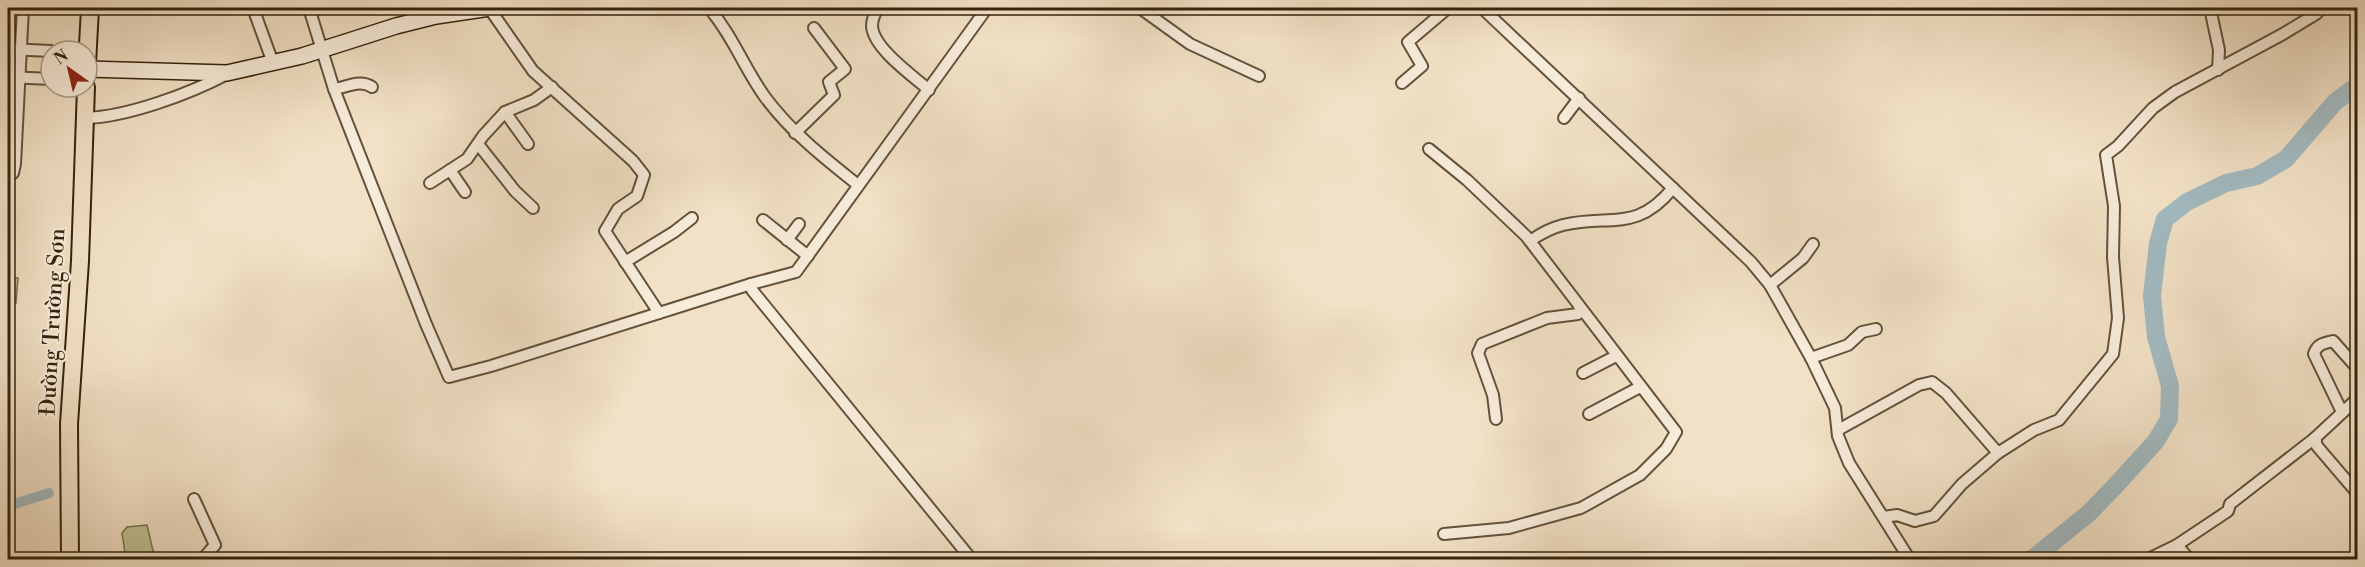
<svg xmlns="http://www.w3.org/2000/svg" width="2365" height="567" font-family="'Libre Bodoni',serif">
<style>
.green{fill:#bfc192;stroke:#79724f;stroke-width:1.5}
.water{fill:#a2bac1;stroke:#767e79;stroke-width:1.5}
.lines{fill:none;stroke-linecap:round;stroke-linejoin:round}
.canal{stroke:#a2bac1;stroke-width:10}
.river{stroke:#a2bac1;stroke-width:18}
.minor-casing{stroke:#63523a;stroke-width:14}
.secondary-casing{stroke:#33230c;stroke-width:18}
.trunk-casing{stroke:#33230c;stroke-width:20}
.minor{stroke:#f7ecda;stroke-width:10}
.secondary{stroke:#f7ecda;stroke-width:15}
.trunk{stroke:#f2e1c6;stroke-width:16}
.labels{text-anchor:middle;dominant-baseline:central;stroke-width:4.5;stroke-linejoin:round;paint-order:stroke}
.street-label{font-size:22px;fill:#33230c;stroke:#f7ecda}
</style>
<rect width="100%" height="100%" fill="#f2e1c6"/>
<filter id="stains"><feTurbulence type="fractalNoise" baseFrequency=".00333" numOctaves="4"/><feColorMatrix values="0 0 0 0 .2 0 0 0 0 .09 0 0 0 0 .02 0 0 0 .5 -.17"/></filter>
<radialGradient id="worn" r=".72"><stop offset=".6" stop-color="#630" stop-opacity="0"/><stop offset="1" stop-color="#630" stop-opacity=".3"/></radialGradient>
<g class="green">
<path d="M8 277 18 278 16 303H8Z"/>
<path d="M147 525 155 559H126L122 533 127 527Z"/>
</g>
<path class="water" d="M2357 177 2358 236H2357L2352 221Z"/>
<g class="lines">
<path class="canal" d="M8 506 49 493"/>
<path class="river" d="M2031 560 2089 513 2117 484 2156 441 2169 419 2170 386 2156 337 2152 296 2158 243 2165 219 2187 202 2226 183 2257 176 2286 159 2335 102 2358 85"/>
<g class="minor-casing">
<g id="minor">
<path d="M253 8 273 63"/>
<path d="M309 8 334 89 426 324 449 377 491 366 751 284 796 272 987 8"/>
<path d="M489 8 533 71 633 161 644 175 637 196 618 209 605 231 659 313"/>
<path d="M709 8C733 36 744 68 765 97 791 132 824 158 858 185"/>
<path d="M878 8C875 13 872 19 872 26 873 48 913 76 929 90"/>
<path d="M1140 8 1190 44 1259 76"/>
<path d="M1482 8 1751 262 1770 285 1811 358 1835 408 1838 436 1849 463 1910 560"/>
<path d="M2210 8 2219 50 2218 70"/>
<path d="M8 49 51 51"/>
<path d="M8 77 51 79"/>
<path d="M1402 83 1422 66 1408 42 1448 8"/>
<path d="M334 89C348 87 360 79 372 87"/>
<path d="M505 112 528 144"/>
<path d="M85 118C127 117 189 94 227 74"/>
<path d="M1564 118 1579 98"/>
<path d="M795 133 834 95 829 82 845 69 814 28"/>
<path d="M478 144 515 191 533 208"/>
<path d="M1429 149 1467 180 1526 236 1676 432 1666 449 1640 475 1581 508 1509 528 1444 534"/>
<path d="M450 170 465 192"/>
<path d="M8 177 13 173 15 164 23 8"/>
<path d="M430 183 467 159 483 136 505 112 534 100 552 87"/>
<path d="M763 220 808 256"/>
<path d="M787 240 799 224"/>
<path d="M1530 241C1540 234 1551 228 1563 225 1611 214 1636 233 1673 188"/>
<path d="M625 262 674 232 692 218"/>
<path d="M751 284 752 290 972 560"/>
<path d="M1770 285 1803 258 1813 244"/>
<path d="M1811 358 1848 345 1862 332 1876 329"/>
<path d="M1583 373 1616 356"/>
<path d="M2358 398 2315 438 2317 446 2358 494"/>
<path d="M2342 412 2314 354C2317 344 2324 343 2333 341L2358 369"/>
<path d="M1589 414 1640 387"/>
<path d="M1496 419 1493 395 1478 353 1482 344 1547 318 1578 314 1581 310 1579 306"/>
<path d="M1838 430 1919 385 1932 382 1946 393 1998 453"/>
<path d="M194 499 215 545 202 560"/>
<path d="M1884 517 1897 515 1915 521 1934 516 1962 484 1998 453 2034 430 2059 420 2113 354 2118 318 2113 257 2114 206 2106 155 2118 146 2153 108 2175 92 2283 34 2316 14 2322 8"/>
<path d="M2177 545 2190 560"/>
<path d="M2146 560 2177 545 2228 511 2230 504 2315 438"/>
</g>
</g>
<g class="secondary-casing">
<path id="secondary" d="M87 69 227 73 302 56 396 26 436 16 490 8"/>
</g>
<g class="trunk-casing">
<g id="trunk">
<path d="M87 64 90 8"/>
<path d="M70 560 69 424 80 261 86 87"/>
</g>
</g>
<use href="#minor" class="minor"/>
<use href="#secondary" class="secondary"/>
<use href="#trunk" class="trunk"/>
</g>
<g class="labels">
<g class="street-label">
<text transform="translate(53 322) rotate(-87)">Đường Trường Sơn</text>
</g>
</g>
<rect width="2365" height="567" fill="none" stroke="#f2e1c6" stroke-width="30"/>
<rect x="9" y="9" width="2347" height="549" fill="none" stroke="#33230c" stroke-width="3"/>
<rect x="15" y="15" width="2335" height="537" fill="none" stroke="#33230c" stroke-width="1.5"/>
<g transform="translate(69 69) rotate(326)"><circle r="28" fill="#f7ecda" stroke="#a99c88" stroke-width="1.5"/>
<path d="M0-4.5L10 22L0 15L-10 22Z" fill="#8f2418"/>
<text y="-9" font-size="16" font-weight="bold" text-anchor="middle" fill="#33230c">N</text>
</g>
<rect width="100%" height="100%" filter="url(#stains)"/>
<rect width="100%" height="100%" fill="url(#worn)"/>
</svg>
